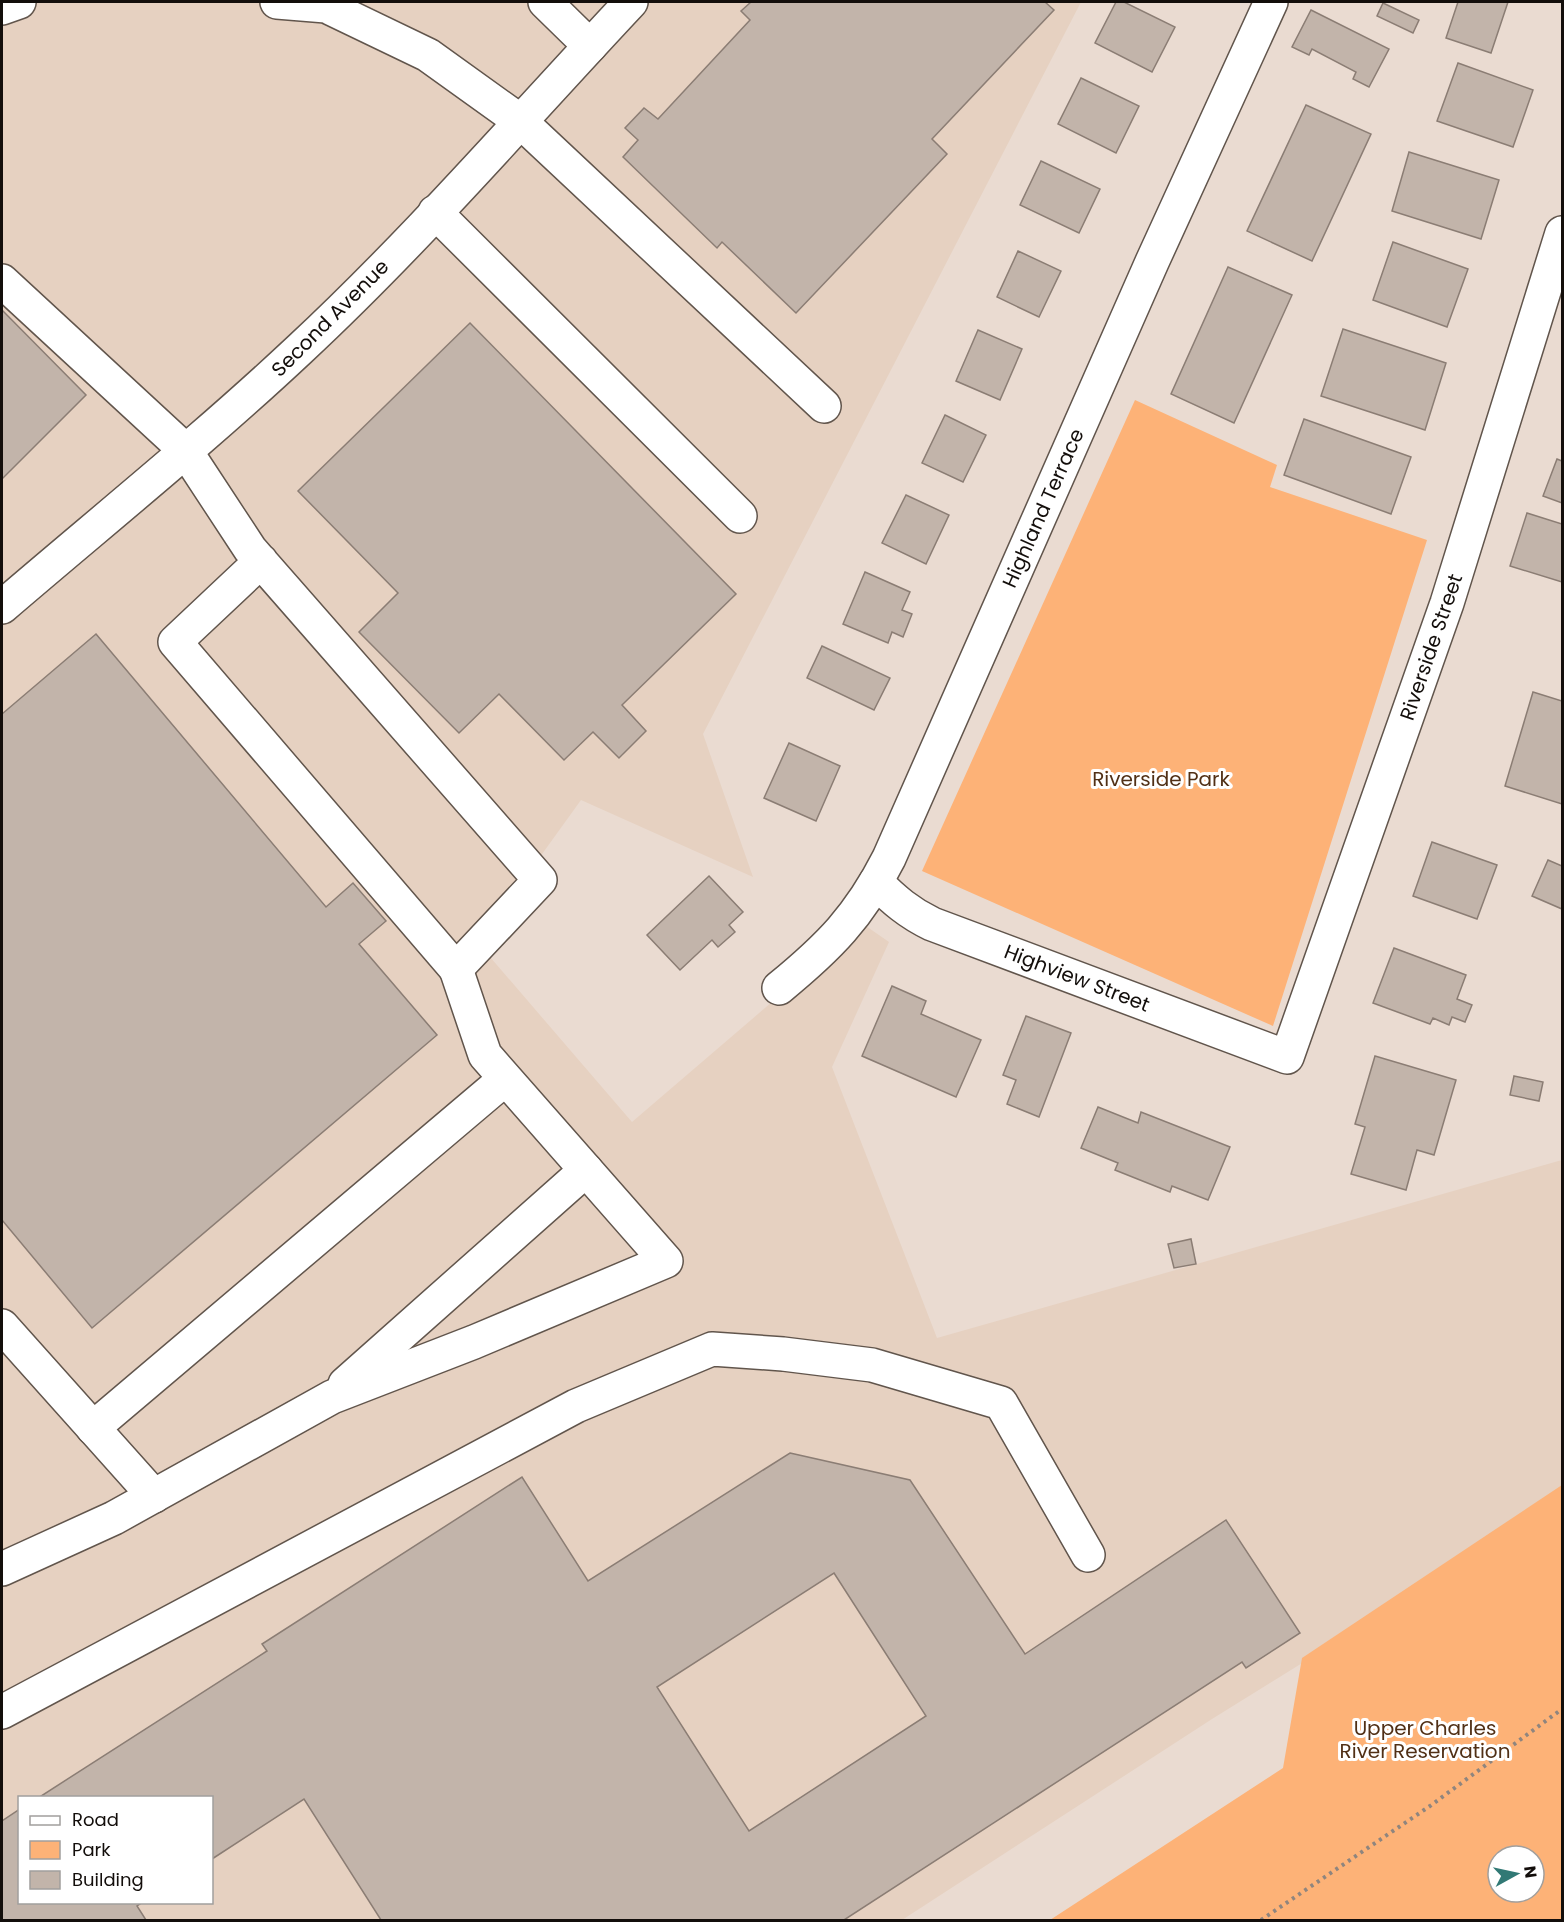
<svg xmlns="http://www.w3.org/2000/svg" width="1564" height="1922" font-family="Poppins,sans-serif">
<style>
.built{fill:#e6d1c1;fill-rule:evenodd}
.green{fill:#fdb277;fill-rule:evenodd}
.building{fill:#c2b4aa;stroke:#8b7d74;stroke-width:1.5;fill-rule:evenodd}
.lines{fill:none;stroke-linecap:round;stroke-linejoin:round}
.minor-casing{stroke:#61554c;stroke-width:36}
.path{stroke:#8f857e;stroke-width:4;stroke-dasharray:3 4.5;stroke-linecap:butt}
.minor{stroke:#fff;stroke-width:33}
.labels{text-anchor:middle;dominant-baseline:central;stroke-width:6;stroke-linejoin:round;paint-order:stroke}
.street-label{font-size:20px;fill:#130e0b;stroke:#fff}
.park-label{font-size:20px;fill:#513016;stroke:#fff}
</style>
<rect width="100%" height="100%" fill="#eadbd1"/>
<path class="built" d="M2 2H1081L703 734 753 877 581 800 478 943 632 1122 863 924 889 942 832 1067 937 1338 1562 1160V1490L1320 1652 1212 1719 902 1920H2ZM20 1798H212V1902H20Z"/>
<g class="green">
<path d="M1135 400 1277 465 1270 487 1427 540 1273 1026 922 871Z"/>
<path d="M1562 1485V1920H1050L1283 1768 1302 1658ZM1498 1856H1534V1892H1498Z"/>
</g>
<g class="building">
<path d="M751 2H1045L1054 10 932 139 947 154 796 313 722 242 717 248 623 157 638 140 625 128 644 108 658 119 750 20 741 11Z"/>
<path d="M1116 2H1124L1175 27 1152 72 1095 43Z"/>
<path d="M1458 2H1508L1491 53 1446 38Z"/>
<path d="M1383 3 1419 20 1413 33 1377 16Z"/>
<path d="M1311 10 1389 49 1369 87 1353 79 1356 72 1312 49 1309 55 1292 47Z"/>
<path d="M1458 63 1533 90 1513 147 1437 121Z"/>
<path d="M1081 78 1139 106 1116 153 1058 124Z"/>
<path d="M1306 105 1371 134 1312 261 1247 231Z"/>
<path d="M1409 152 1499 180 1481 239 1392 211Z"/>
<path d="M1041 161 1100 189 1079 233 1020 205Z"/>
<path d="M1393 242 1468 269 1447 327 1373 300Z"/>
<path d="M1018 251 1061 271 1039 317 997 297Z"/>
<path d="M1228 267 1292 295 1234 423 1171 394Z"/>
<path d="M2 310 86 395 2 479Z"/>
<path d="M470 323 736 594 622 705 646 731 619 758 593 732 564 760 499 694 459 733 359 632 398 593 298 491Z"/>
<path d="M1343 329 1446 363 1425 430 1321 396Z"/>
<path d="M978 330 1022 349 1000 400 956 381Z"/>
<path d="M945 415 986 435 963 482 922 463Z"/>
<path d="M1304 419 1411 457 1391 514 1284 475Z"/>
<path d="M1557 459 1562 461V503L1543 496Z"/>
<path d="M906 495 949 515 926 564 882 543Z"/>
<path d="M1527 513 1562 524V582L1510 566Z"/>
<path d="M865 572 910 592 902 610 912 614 903 637 892 632 888 643 843 624Z"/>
<path d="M96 634 326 907 353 883 386 921 359 944 437 1035 92 1328 2 1220V714Z"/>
<path d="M822 646 890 678 874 710 807 678Z"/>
<path d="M1533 692 1562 701V804L1505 786Z"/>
<path d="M789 743 840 766 816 821 764 798Z"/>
<path d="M1432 842 1497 865 1477 919 1413 896Z"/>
<path d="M1548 860 1562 866V909L1532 896Z"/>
<path d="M709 876 743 912 729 925 735 932 718 947 712 940 680 970 647 935Z"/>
<path d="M1394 948 1466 975 1457 999 1472 1005 1465 1022 1452 1017 1449 1025 1433 1018 1430 1024 1373 1003Z"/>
<path d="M892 986 926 1001 921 1014 981 1040 956 1097 862 1056Z"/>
<path d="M1026 1016 1071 1033 1039 1117 1007 1104 1016 1080 1003 1075Z"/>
<path d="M1375 1056 1456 1080 1434 1155 1417 1150 1406 1190 1351 1174 1365 1127 1355 1124Z"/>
<path d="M1514 1076 1543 1082 1539 1101 1510 1095Z"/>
<path d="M1098 1107 1138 1123 1141 1112 1230 1147 1208 1200 1172 1186 1170 1192 1115 1170 1118 1163 1081 1148Z"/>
<path d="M1191 1239 1196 1264 1174 1268 1168 1244Z"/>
<path d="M790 1453 910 1480 1025 1654 1226 1520 1300 1633 1246 1668 1242 1662 844 1920H381L304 1799 212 1859V1798H38L267 1651 262 1644 522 1477 588 1581ZM834 1573 926 1716 749 1831 657 1687Z"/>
<path d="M20 1809V1902H143L137 1906 146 1920H2V1821Z"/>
</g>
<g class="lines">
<g class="minor-casing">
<g id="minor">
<path d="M277 2 326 6 428 55 520 121 824 406"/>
<path d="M545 2 590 46"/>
<path d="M2 8 19 2"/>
<path d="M435 212 740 516"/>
<path d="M2 281 185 450 250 549 540 880 456 969 175 642 261 561"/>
<path d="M2 607C101 522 204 439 300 349 417 240 522 118 631 2"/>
<path d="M876 882C894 900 909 913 932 924L1287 1057 1447 603 1562 233"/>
<path d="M779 988C829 947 859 917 889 858L1152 262 1271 2"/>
<path d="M2 1326 154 1496"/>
<path d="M345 1384 586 1170"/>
<path d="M93 1428 505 1079"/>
<path d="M2 1569 114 1518 332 1397 474 1342 666 1261 485 1055 456 969"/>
<path d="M2 1712 576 1406 712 1349 783 1354 872 1365 1001 1403 1088 1555"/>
</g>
</g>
<path class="path" d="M1261 1920 1430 1806 1562 1709"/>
<use href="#minor" class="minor"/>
</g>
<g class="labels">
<g class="street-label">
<text transform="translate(330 318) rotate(-45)">Second Avenue</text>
<text transform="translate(1043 508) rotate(-66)">Highland Terrace</text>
<text transform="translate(1431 647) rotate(-71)">Riverside Street</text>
<text transform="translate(1077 978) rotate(21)">Highview Street</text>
</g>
<g class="park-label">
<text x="1161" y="779">Riverside Park</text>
<text x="1425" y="1728">Upper Charles<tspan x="1425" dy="23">River Reservation</tspan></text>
</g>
</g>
<rect width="1564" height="1922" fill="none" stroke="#130e0b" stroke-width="6"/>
<rect x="18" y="1796" width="195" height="108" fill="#ffffff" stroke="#a19f9d" stroke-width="1.5"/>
<rect x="30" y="1816" width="30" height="9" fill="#ffffff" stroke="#a19f9d" stroke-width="1.5"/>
<text x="72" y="1826" font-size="18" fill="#130e0b">Road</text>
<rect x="30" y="1841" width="30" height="18" fill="#fdb277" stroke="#a19f9d" stroke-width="1.5"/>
<text x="72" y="1856" font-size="18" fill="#130e0b">Park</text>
<rect x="30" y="1871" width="30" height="18" fill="#c2b4aa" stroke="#a19f9d" stroke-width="1.5"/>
<text x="72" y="1886" font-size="18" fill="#130e0b">Building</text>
<g transform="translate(1516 1874) rotate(82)"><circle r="28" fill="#ffffff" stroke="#a19f9d" stroke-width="1.5"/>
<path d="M0-4.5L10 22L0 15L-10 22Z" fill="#317975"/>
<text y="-9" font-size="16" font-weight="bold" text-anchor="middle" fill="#130e0b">N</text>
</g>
</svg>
